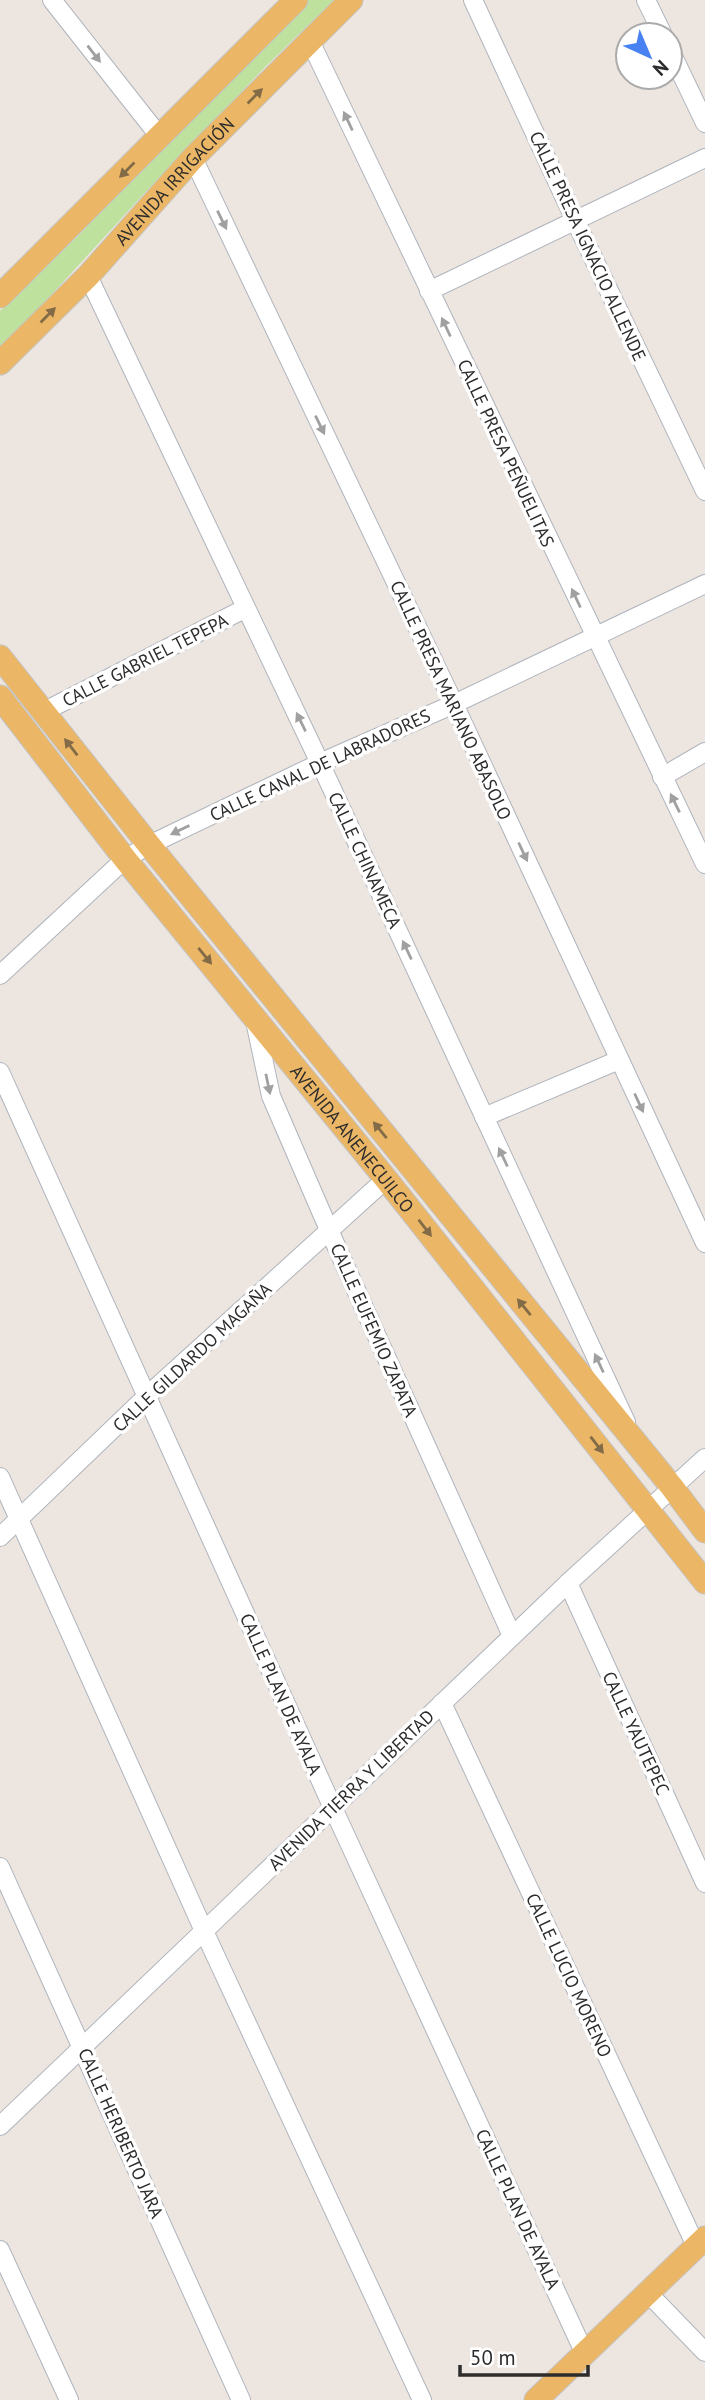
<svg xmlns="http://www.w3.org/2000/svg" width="705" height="2400" font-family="'PT Sans',sans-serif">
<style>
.green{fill:#bfe19e}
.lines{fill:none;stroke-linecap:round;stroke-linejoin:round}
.minor-casing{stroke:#afb4bc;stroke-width:20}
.major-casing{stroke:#c4c4c4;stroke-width:25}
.minor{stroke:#fff;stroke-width:18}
.major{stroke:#ebb766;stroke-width:23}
.oneway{fill:#a0a0a0}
.oneway2{fill:#826b46}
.labels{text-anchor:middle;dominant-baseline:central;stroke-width:7;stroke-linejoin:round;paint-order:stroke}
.street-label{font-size:18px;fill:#2c2c2c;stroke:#fff}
</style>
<rect width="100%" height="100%" fill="#ede5df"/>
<path class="green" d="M307 0H334L265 67 141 197 0 351V311L81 233 143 165Z"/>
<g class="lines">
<g class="minor-casing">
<g id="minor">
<path d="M52 0 160 137"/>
<path d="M473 0 575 220 705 491"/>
<path d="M646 0 663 35"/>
<path d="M310 41 705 864"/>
<path d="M670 50 705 123"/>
<path d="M193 158 454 704 705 1243"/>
<path d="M88 276 320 763 626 1422"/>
<path d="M429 291 705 158"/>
<path d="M43 712 246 608"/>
<path d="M662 777 705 752"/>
<path d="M0 975 125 859 149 845 320 763 454 704 705 584"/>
<path d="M255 1021 271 1096 329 1230 512 1636"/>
<path d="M0 1072 333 1808 584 2352"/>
<path d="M484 1117 619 1060"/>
<path d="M0 1477 204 1931 422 2400"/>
<path d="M0 1537 147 1396 386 1179"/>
<path d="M568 1583 705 1883"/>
<path d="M442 1703 696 2246"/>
<path d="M0 1867 241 2400"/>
<path d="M0 2126 568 1583 705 1458"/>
<path d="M0 2250 69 2400"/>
<path d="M647 2292 705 2352"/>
</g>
</g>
<g class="major-casing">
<g id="major">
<path d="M0 296 296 0"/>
<path id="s1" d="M0 363 88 276 193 158 351 0"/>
<path d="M0 657 149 845 672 1487 705 1531"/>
<path id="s2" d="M0 697 125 859 386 1179 705 1582"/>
<path d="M536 2400 705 2238"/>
</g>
</g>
<use href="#minor" class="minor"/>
<use href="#major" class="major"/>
</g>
<defs><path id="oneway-solid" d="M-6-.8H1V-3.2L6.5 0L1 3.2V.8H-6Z" transform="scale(1.75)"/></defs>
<g class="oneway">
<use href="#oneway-solid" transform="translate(94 54) rotate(52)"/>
<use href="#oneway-solid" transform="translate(348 121) rotate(-115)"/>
<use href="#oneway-solid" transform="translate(222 220) rotate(64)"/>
<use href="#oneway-solid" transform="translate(446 327) rotate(-115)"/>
<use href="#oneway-solid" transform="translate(320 425) rotate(64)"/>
<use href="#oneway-solid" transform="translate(576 598) rotate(-115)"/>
<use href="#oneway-solid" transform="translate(301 722) rotate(-116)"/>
<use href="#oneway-solid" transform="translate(675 803) rotate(-116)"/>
<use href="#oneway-solid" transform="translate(180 830) rotate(154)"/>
<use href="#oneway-solid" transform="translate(523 852) rotate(65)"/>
<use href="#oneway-solid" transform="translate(407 950) rotate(-115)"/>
<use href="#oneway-solid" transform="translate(268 1084) rotate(78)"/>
<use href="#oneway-solid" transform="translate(639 1103) rotate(65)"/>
<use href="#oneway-solid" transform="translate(503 1157) rotate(-115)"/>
<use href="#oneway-solid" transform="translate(599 1363) rotate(-115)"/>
</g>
<g class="oneway2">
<use href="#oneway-solid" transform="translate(255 96) rotate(-45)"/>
<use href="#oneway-solid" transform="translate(127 170) rotate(135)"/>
<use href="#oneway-solid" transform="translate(48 315) rotate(-45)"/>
<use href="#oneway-solid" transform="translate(71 747) rotate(-128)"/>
<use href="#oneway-solid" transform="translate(205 956) rotate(51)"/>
<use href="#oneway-solid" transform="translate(380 1130) rotate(-129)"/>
<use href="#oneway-solid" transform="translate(425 1228) rotate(52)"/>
<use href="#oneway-solid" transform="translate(524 1307) rotate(-129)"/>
<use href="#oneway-solid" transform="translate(597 1445) rotate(52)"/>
</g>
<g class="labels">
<g class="street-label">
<text stroke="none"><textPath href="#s1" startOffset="252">AVENIDA IRRIGACIÓN</textPath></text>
<text transform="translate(588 246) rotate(65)">CALLE PRESA IGNACIO ALLENDE</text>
<text transform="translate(506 453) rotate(65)">CALLE PRESA PEÑUELITAS</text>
<text transform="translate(145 660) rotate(-27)">CALLE GABRIEL TEPEPA</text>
<text transform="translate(451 700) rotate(65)">CALLE PRESA MARIANO ABASOLO</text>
<text transform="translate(320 765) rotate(-25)">CALLE CANAL DE LABRADORES</text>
<text transform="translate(365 860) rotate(65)">CALLE CHINAMECA</text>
<text stroke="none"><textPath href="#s2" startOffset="565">AVENIDA ANENECUILCO</textPath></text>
<text transform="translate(374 1330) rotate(66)">CALLE EUFEMIO ZAPATA</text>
<text transform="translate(192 1357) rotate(-43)">CALLE GILDARDO MAGAÑA</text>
<text transform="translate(281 1694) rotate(66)">CALLE PLAN DE AYALA</text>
<text transform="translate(636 1733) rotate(65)">CALLE YAUTEPEC</text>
<text transform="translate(351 1790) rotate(-44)">AVENIDA TIERRA Y LIBERTAD</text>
<text transform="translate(569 1975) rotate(65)">CALLE LUCIO MORENO</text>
<text transform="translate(121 2133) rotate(66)">CALLE HERIBERTO JARA</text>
<text transform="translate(518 2209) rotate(65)">CALLE PLAN DE AYALA</text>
</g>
</g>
<g transform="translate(649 56) rotate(136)"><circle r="33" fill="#ffffff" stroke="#ababab" stroke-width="2"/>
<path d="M0-5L12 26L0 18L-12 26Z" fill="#4781f2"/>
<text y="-10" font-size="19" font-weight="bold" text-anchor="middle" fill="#2c2c2c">N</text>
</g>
<path d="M460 2365v10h128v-10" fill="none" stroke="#2c2c2c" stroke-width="3.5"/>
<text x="470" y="2365" font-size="21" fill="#2c2c2c" stroke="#ffffff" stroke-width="5" paint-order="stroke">50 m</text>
</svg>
